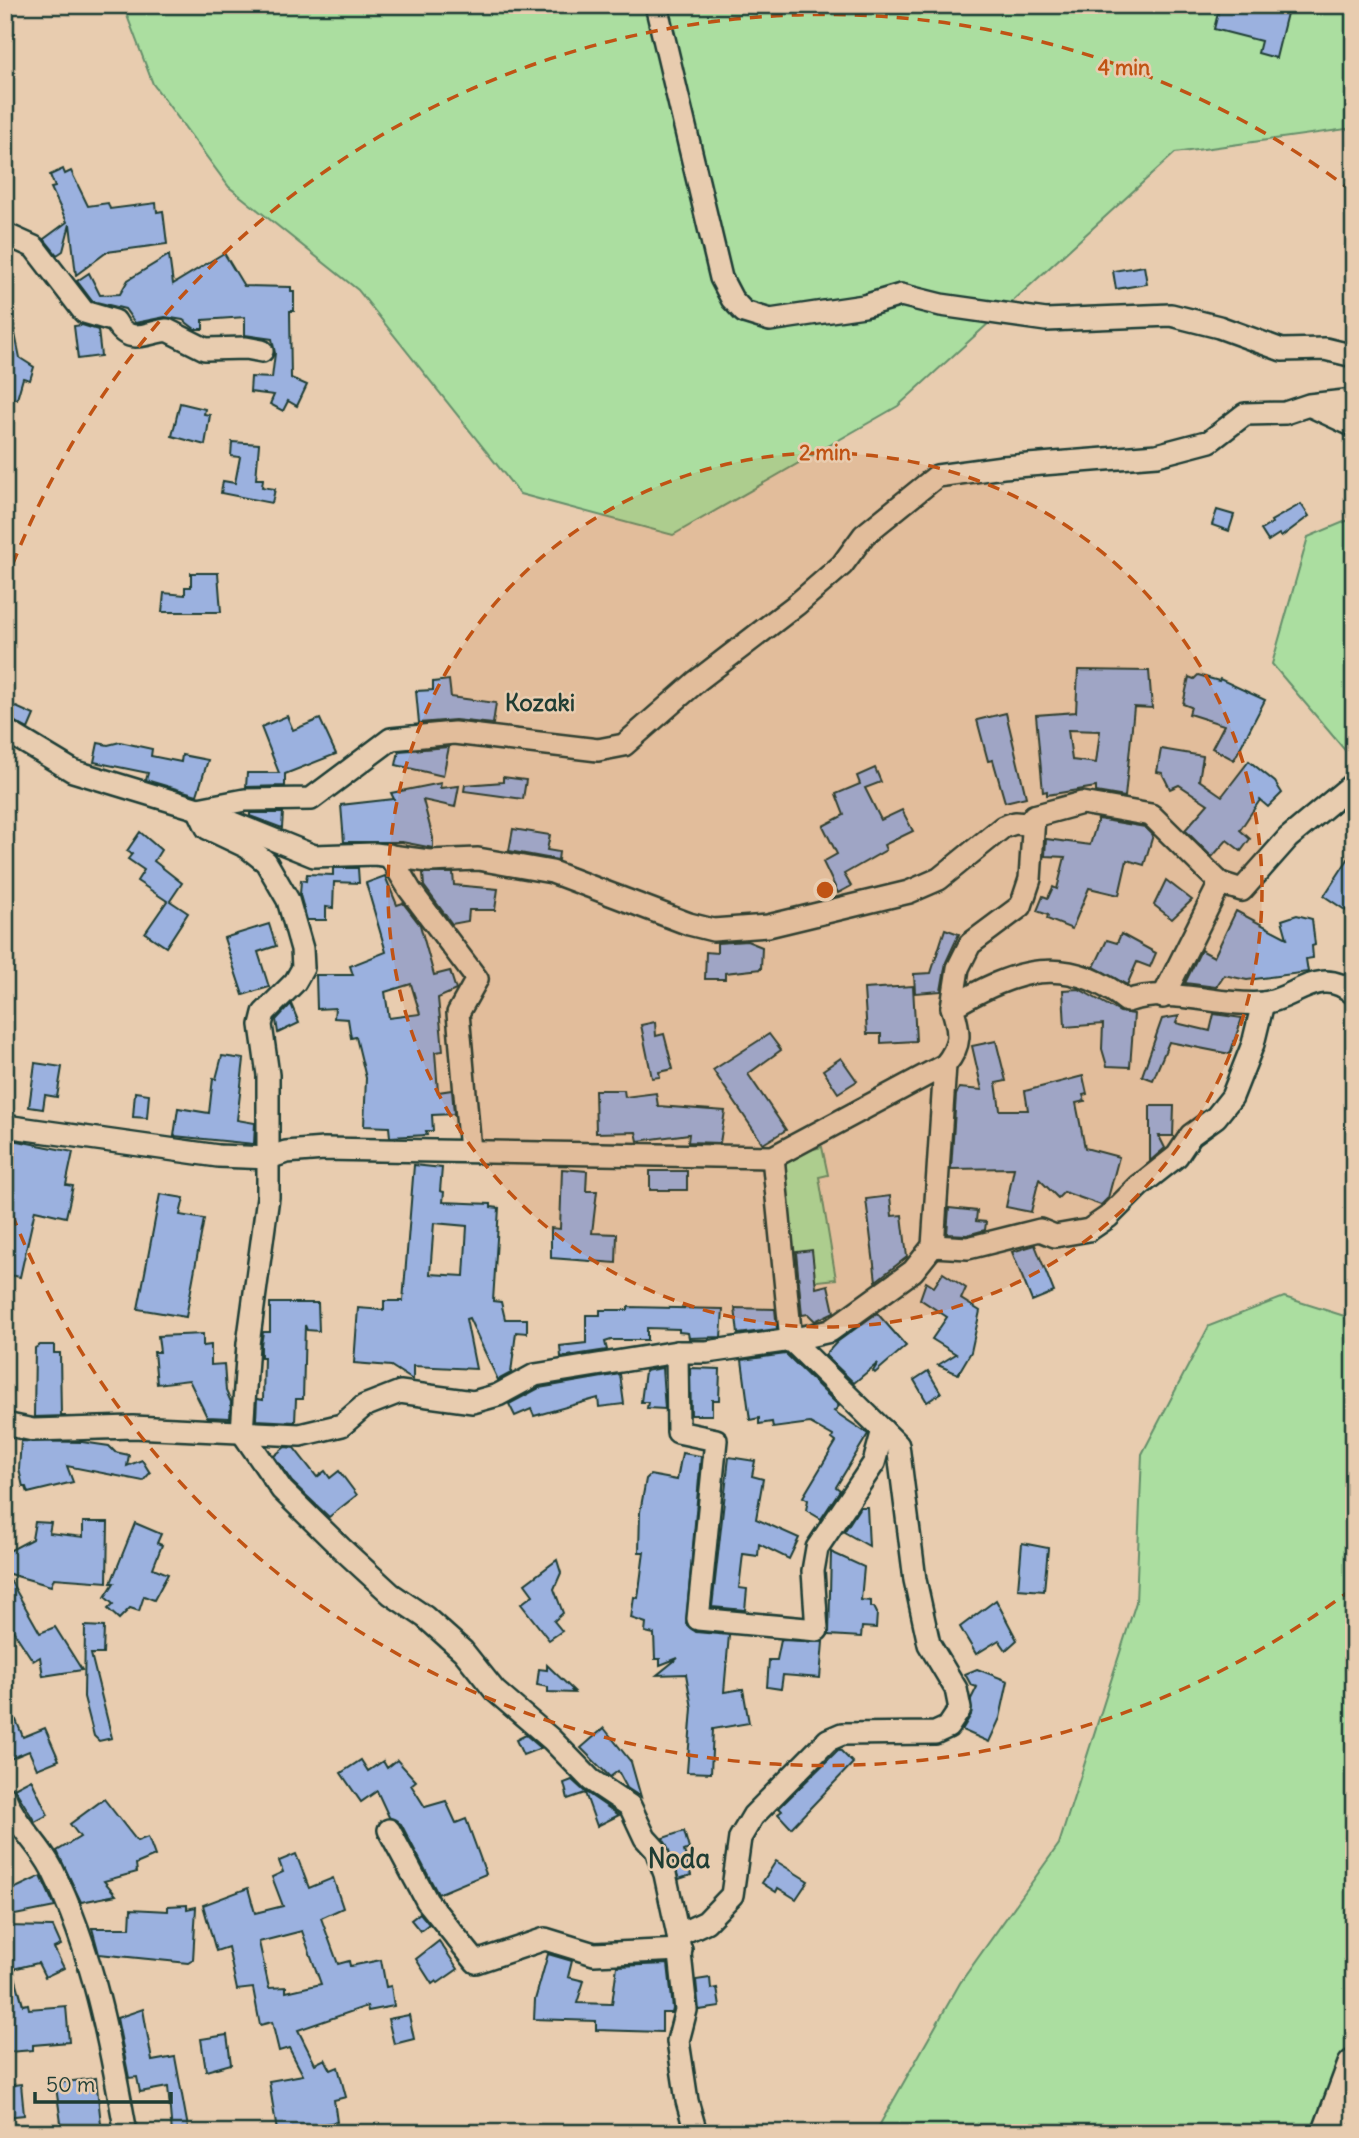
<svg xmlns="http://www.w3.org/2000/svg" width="1359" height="2138" font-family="Delius,sans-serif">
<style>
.green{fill:#abdea0;stroke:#658e6a;stroke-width:2}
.building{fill:#9bb1df;stroke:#1f3d34;stroke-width:2;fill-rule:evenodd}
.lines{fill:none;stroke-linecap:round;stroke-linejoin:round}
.minor-casing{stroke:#1f3d34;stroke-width:26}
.highway-casing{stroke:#1f3d34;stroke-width:37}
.minor{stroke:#e8ccaf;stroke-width:21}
.highway{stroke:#e8ccaf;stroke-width:32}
.ring{fill:none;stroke:#c05314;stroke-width:3.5;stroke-dasharray:12 9}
.labels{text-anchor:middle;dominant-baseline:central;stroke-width:5;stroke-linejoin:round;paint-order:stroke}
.neighbourhood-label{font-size:24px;font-weight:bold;fill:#1f3d34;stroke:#e8ccaf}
.quarter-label{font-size:26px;font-weight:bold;fill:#1f3d34;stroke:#e8ccaf}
.centre{fill:#c05314;stroke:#e8ccaf;stroke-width:3.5}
.ring-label{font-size:21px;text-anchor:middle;font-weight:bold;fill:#c05314;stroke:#e8ccaf;stroke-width:5;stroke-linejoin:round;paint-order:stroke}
</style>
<rect width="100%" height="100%" fill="#e8ccaf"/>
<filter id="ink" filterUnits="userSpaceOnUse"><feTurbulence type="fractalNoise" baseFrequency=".0143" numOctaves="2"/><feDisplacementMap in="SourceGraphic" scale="14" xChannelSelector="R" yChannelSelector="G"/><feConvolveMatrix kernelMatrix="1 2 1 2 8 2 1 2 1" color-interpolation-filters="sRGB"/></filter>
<g filter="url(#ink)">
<g class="green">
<path d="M123 5H1354V128L1175 153 898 406 673 535 520 494 358 290 229 187 153 84Z"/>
<path d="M1351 519H1354V761L1272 664 1308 537Z"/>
<path d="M822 1147 828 1175 819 1177 836 1279 790 1284 779 1169 792 1154Z"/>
<path d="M1284 1297 1354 1319V2133H875L960 1983 1059 1844 1136 1602 1142 1454 1209 1326Z"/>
</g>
<g class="building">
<path d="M1220 5H1289L1276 58 1258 53 1261 41 1214 29Z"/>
<path d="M63 169 65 174 71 171 88 206 108 203 110 209 156 203 157 212 163 211 167 244 107 252 76 275 70 224 63 251 57 255 44 239 67 222 51 188 55 187 50 175Z"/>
<path d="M224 253 244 286 291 287V292H294V311H290L291 378 307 385 297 406 288 401 283 411 270 404 274 395 250 392 251 377 272 378 275 353 272 339 245 335V317L203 320V329H195L183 320 165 317 135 323 125 309 92 301 77 281 89 273 100 295 120 294 128 280 169 255 173 284Z"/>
<path d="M1144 266 1147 284 1116 289 1113 271Z"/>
<path d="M12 319 20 358 34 367 30 380 23 378 17 399 5 397V320Z"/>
<path d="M82 325 98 330 101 356 78 359 74 326Z"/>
<path d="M180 403 205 409 204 414 210 415 205 445 172 436Z"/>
<path d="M232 442 259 444 256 479H263L262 487 275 489 272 503 221 493 223 481 235 483 240 457 231 456Z"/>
<path d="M1301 504 1309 516 1281 537 1279 534 1268 541 1261 530 1272 523 1271 521Z"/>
<path d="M1217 510 1234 515 1229 531 1212 525Z"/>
<path d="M191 573H218L221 612H162L164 593 185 595V587H191Z"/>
<path d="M1078 670 1149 671 1152 708 1134 707 1125 797 1096 792V787L1047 795V791L1043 792 1036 715 1076 712ZM1068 730 1100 731 1096 763 1072 760Z"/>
<path d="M1198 675 1219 681 1220 679 1265 700 1234 760 1212 748 1224 725 1189 714 1191 707 1183 704 1189 677 1194 679Z"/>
<path d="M449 680 451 697 496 703 493 724 455 720 419 723 416 691 433 690V682Z"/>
<path d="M5 702 34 715 28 729 5 717Z"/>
<path d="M1006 713 1026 797 1005 802 993 760 988 761 977 720Z"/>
<path d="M287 716 293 730 320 719 336 754 285 774V786L246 787 247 773H279L261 727Z"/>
<path d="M120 742 152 749 151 756 181 762 182 755 208 760 197 795 146 780 148 773 94 762 98 743 108 745Z"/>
<path d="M449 747 443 776 396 765 399 751Z"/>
<path d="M1161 749 1203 756 1199 780 1222 796 1249 761 1275 782 1282 793 1268 807 1260 800 1240 830 1250 839 1241 851 1227 840 1212 857 1185 830 1208 804 1179 785 1170 789 1162 773 1157 772Z"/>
<path d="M875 768 881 782 865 788 881 820 902 810 913 831 884 845 886 850 844 874 851 886 838 893 823 862 837 854 823 826 844 815 836 794 860 784 857 776Z"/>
<path d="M503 777 526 780 523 799 464 791 465 785 503 782Z"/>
<path d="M441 783 440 788 459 786 455 807 423 800 433 838V848L402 842H344L341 805 394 799 391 793Z"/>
<path d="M250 813H283L282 828 250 816Z"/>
<path d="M1098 819 1145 827 1153 835 1144 865 1127 860 1119 895 1089 888 1072 929 1047 919 1048 915 1037 911 1043 896 1048 898 1053 887 1057 889 1065 857 1045 856 1046 839 1090 845Z"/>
<path d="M513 829 550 835 547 850 559 852 558 860 509 851Z"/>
<path d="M140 832 161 850 154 861 182 883 170 901 188 913 166 947 145 933 167 901 137 881 144 870 128 859 132 854 127 851Z"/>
<path d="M1354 850V916L1324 896Z"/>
<path d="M333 868H358L359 883 334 882 333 908 326 907V920H307L300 895 301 880 306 881 307 874 333 875Z"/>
<path d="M423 873H453L454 885 498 889 495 910H469L468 921 452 924 424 886Z"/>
<path d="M385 876 397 905 403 903 420 925 434 975 450 971 456 990 438 998 443 1051 435 1052 438 1092 452 1090 454 1114 432 1115 433 1131H426L427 1135 390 1137 389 1127 364 1126 366 1078 356 1037 351 1038 348 1019 334 1018 335 1008 317 1009 316 975H353L350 966 386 952 366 883ZM411 984 420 1014 389 1018 385 992Z"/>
<path d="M1166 880 1192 900 1172 919 1154 905Z"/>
<path d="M1236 911 1287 938 1282 920 1297 915 1312 919 1315 945 1312 946 1313 958 1306 959 1308 972 1247 980 1224 975 1216 987 1185 983 1201 950 1214 957Z"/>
<path d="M269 924 276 946 258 952 269 987 243 995 224 938Z"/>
<path d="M945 929 959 934 946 962 941 991 915 993 914 974 931 973Z"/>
<path d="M1121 934 1156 953 1150 967 1137 962 1127 985 1094 967 1107 940 1117 943Z"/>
<path d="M747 941 762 947 761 969 725 973V979H705L706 952 717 953V943Z"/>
<path d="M913 986 916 1041 881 1043V1034H867L864 989Z"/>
<path d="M1079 989 1120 1012 1134 1014 1130 1067 1107 1066 1102 1049 1103 1024 1065 1027 1063 990Z"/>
<path d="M291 1004 299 1023 278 1033 276 1020Z"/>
<path d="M1214 1014 1242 1018 1230 1054 1169 1042 1153 1080 1142 1076 1162 1019 1179 1016 1176 1023 1210 1031Z"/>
<path d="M655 1022 656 1036 664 1034 673 1069 659 1072 660 1077 652 1078 641 1025Z"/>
<path d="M769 1034 781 1050 748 1074 786 1130 763 1144 713 1070Z"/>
<path d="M996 1041 1006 1081 996 1083 1000 1110H1028L1025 1091 1083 1076 1087 1094 1083 1095 1085 1101 1076 1103 1085 1148 1119 1157 1108 1198 1101 1205 1064 1192 1058 1198 1039 1179 1031 1212 1006 1207 1014 1168 951 1169 956 1095 959 1088 982 1090 972 1046Z"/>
<path d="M222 1056 244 1059 237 1120 255 1123 254 1144 174 1136 178 1108 209 1113 213 1078 216 1079Z"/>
<path d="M841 1058 857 1081 838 1093 823 1070Z"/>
<path d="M35 1063 62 1067 57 1097 45 1095 43 1109 29 1107Z"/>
<path d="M595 1090H624L625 1097 656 1093 658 1106 725 1111 720 1143 688 1142 689 1134 638 1141 636 1132 596 1133Z"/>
<path d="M135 1092 149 1094 147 1118 133 1117Z"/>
<path d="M1150 1106H1174L1173 1136H1159L1165 1148 1150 1161Z"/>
<path d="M13 1140 73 1152 66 1185 73 1186 66 1217 35 1210 20 1277 5 1274V1144L12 1146Z"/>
<path d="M414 1165 442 1168 440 1191 444 1192 443 1202 491 1204V1207L499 1208 493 1301 501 1302 505 1319H527V1333L516 1332 511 1373 498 1380 469 1318 466 1319 476 1369 413 1366V1380L391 1366 354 1363 358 1308 384 1310V1301H403ZM434 1223 467 1226 464 1276 430 1274Z"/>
<path d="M562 1169 587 1171 586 1191H597L592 1233 617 1234 616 1263 551 1258V1228L560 1229Z"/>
<rect x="650" y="1171" width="37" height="19"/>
<path d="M160 1194 184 1198 180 1215 204 1219 186 1317 138 1309Z"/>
<path d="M890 1196 892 1216 902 1215 907 1257 876 1281 866 1199Z"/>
<path d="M949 1208 977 1211 976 1221 986 1222 985 1230 967 1235 947 1234Z"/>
<path d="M1035 1245 1054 1292 1032 1301 1012 1252Z"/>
<path d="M812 1250 816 1288 828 1285 834 1312 815 1321 808 1314 802 1315 796 1252Z"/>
<path d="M943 1273 966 1288 961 1299 980 1311 971 1352 958 1374 938 1365 956 1354 932 1339 947 1317 920 1299 926 1282 934 1287Z"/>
<path d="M270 1303H318L319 1331 307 1330 305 1325 303 1399H296L295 1422 256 1420 257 1399 263 1400 264 1357H261V1345L263 1332H270Z"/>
<path d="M628 1307 723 1309 721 1337 689 1338 688 1333 679 1332V1329L647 1328V1340H611L605 1342 607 1350 561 1357 560 1346 586 1343V1315H600V1310H628Z"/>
<path d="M735 1308 775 1309 777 1329 738 1334Z"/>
<path d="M877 1313 906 1346 875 1373 873 1371 878 1363 854 1383 825 1355 837 1342Z"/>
<path d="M203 1334V1346L211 1345V1365L224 1364 226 1391 231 1402 230 1418 207 1417 189 1380 157 1384 154 1352H160L158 1336Z"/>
<path d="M40 1345H54V1353H60L61 1416H66L34 1417 35 1348Z"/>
<path d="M786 1354 839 1406 834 1411 868 1434 836 1487 840 1490 821 1519 806 1510 808 1500 803 1497 836 1442 832 1439 833 1436 810 1423 773 1428 772 1422 759 1424V1418L750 1420 742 1360Z"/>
<path d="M662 1368 665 1409 647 1408 648 1402H641L645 1371Z"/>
<path d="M690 1368 720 1369 719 1400H712V1415H691Z"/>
<path d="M928 1371 941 1393 927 1402 914 1380Z"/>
<path d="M620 1374 624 1404 599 1407 598 1398 534 1416 531 1409 515 1416 509 1404 539 1388Z"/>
<path d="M21 1441 82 1442 109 1446 115 1452 129 1455 127 1466 142 1460 150 1473 143 1481 67 1466 73 1482 28 1493 26 1487H23L19 1469Z"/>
<path d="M285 1447 294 1448 317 1477 325 1471 330 1478 339 1471 357 1495 329 1517 292 1482 274 1456Z"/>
<path d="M682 1453 701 1456 686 1624 696 1632 729 1635 724 1692 743 1689 749 1723 713 1729 711 1773 687 1772 692 1708 686 1674 657 1675 678 1658 660 1665V1659H655L654 1634 645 1632 646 1623 631 1618 634 1597 638 1598 644 1552H639L640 1512 646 1479 650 1475 677 1480Z"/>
<path d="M729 1457 755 1461 752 1476 763 1479 756 1519 799 1538 789 1559 759 1544 758 1556 743 1554 739 1588 747 1589 745 1610 712 1607Z"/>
<path d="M860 1507H867L869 1546 844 1532Z"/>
<path d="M35 1522 51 1523 49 1533 83 1537V1522H108L107 1582 54 1578 51 1586 6 1573 40 1633 55 1627 82 1670 43 1676 40 1657 33 1661 5 1618V1553L32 1539Z"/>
<path d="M135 1523 161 1534 157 1543 162 1545 153 1568 168 1574 154 1600 144 1596 139 1611 130 1608 119 1619 108 1609 113 1604 105 1597 114 1583H111Z"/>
<path d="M1022 1543 1048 1548 1044 1591 1018 1589Z"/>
<path d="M831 1552 864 1567 861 1600 871 1601V1607H874L877 1613 876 1628 862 1627 861 1637 829 1635Z"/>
<path d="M557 1560 561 1573 554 1589 563 1613 554 1621 562 1631 549 1640 521 1604 533 1595 525 1584Z"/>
<path d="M996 1600 1017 1640 1006 1650 999 1640 976 1654 960 1627Z"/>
<path d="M85 1626 104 1627 103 1654H91L112 1738 99 1741 94 1736 84 1697Z"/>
<path d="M781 1640 823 1642 820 1678 783 1675 781 1689 767 1687 769 1660H777Z"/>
<path d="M547 1665 574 1691H572L574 1693 548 1692V1687L537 1685 539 1669 547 1670Z"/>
<path d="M977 1669 1008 1681 1000 1718 989 1742 962 1730 971 1715V1699L977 1687 971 1685 965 1674Z"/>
<path d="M16 1720 23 1737 45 1728 59 1760 37 1769 29 1751 5 1761V1724Z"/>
<path d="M604 1728 631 1762 641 1797 627 1788 618 1771 610 1777 581 1748Z"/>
<path d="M526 1735 541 1748 523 1755 516 1740Z"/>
<path d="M839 1749 853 1763 791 1828 778 1814 782 1811 779 1808Z"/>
<path d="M361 1760 368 1771 383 1761 387 1768 397 1760 416 1781 411 1785 425 1807 446 1801 456 1823 466 1819 486 1874 438 1894 401 1824 389 1817 377 1791 361 1802 341 1773Z"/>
<path d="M31 1779 48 1815 35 1822 14 1788Z"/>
<path d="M572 1780 584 1791 619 1815 597 1826 585 1793 568 1799 564 1783Z"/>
<path d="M104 1799 137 1841 148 1837 155 1856 136 1864 137 1872 104 1881 116 1895 81 1902 57 1851 80 1837 70 1824Z"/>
<path d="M684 1831 689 1849 684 1851 691 1875 679 1879 663 1838Z"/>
<path d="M296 1854 309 1888 333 1878 343 1908 321 1918 338 1964 349 1961 350 1966 381 1960 386 1987 391 1986 394 2006 368 2011 367 2006 298 2030 315 2064 325 2059 331 2070 338 2067 346 2097 334 2100 337 2122 277 2131 269 2081 303 2075 289 2048 279 2051 272 2022 260 2025 253 1988 237 1990 228 1947 216 1951 203 1905 248 1888 255 1913 283 1906 272 1877 283 1872 279 1861ZM302 1931 321 1984 286 1992V1987L269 1988 259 1942Z"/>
<path d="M776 1861 808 1881 796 1899 778 1888 776 1892 762 1883Z"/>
<path d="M41 1876 55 1907 5 1917V1893Z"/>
<path d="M187 1905V1909L196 1907 193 1960 188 1963 99 1954 92 1928H130L131 1909 168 1911V1906Z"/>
<path d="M420 1913 429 1924 420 1931 411 1920Z"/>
<path d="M5 1926 53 1927 61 1945 54 1948 64 1968 45 1977 38 1963 13 1969 23 2005 28 2004 29 2009 66 2006 69 2042 33 2045V2050L9 2052 5 2017Z"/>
<path d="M439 1941 458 1969 438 1983 436 1981 432 1984 416 1959Z"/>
<path d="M548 1954 572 1961 568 1977 584 1981 577 2003 612 2004 617 1966 668 1964 673 2009 672 2013H662V2032L596 2030V2021L534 2019 535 2000Z"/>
<path d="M710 1978 711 1989 717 1988 720 2007 699 2010 696 1980Z"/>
<path d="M143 2009 152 2061 175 2057 189 2133H172L168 2087 140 2092 137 2077 129 2078 117 2018Z"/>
<path d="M409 2015 414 2039 394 2044 388 2019Z"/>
<path d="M227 2035 231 2064 206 2071 201 2039Z"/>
<path d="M96 2078 102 2133 62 2130 56 2087 59 2083Z"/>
<path d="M21 2084 24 2115 5 2117V2086Z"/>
</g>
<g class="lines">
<g class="minor-casing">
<g id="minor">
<path d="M656 5 721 278 732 299 744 312 770 320 864 306 901 295 941 305 1046 320 1171 315 1219 327 1282 350 1325 349 1354 356"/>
<path d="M5 234 34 247 84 312 115 321C129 346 145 333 167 330L205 349 246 348 262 351"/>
<path d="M1311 406 1354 426"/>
<path d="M5 730 73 771 198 809 314 856 375 854 429 861 478 859 552 872 689 924 713 930 768 926 909 892 939 879 1003 827 1015 823 1027 824 1034 816 1082 803 1151 815 1220 883"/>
<path d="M389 855 410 890 477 979 458 1013 470 1151"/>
<path d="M1163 997 1220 883 1242 890 1288 838 1354 783"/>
<path d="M952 1007 958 968 970 944 1021 906 1030 879 1034 816"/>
<path d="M5 1126 218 1156 269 1158 286 1152 324 1149 773 1157 945 1065C962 1045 960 1031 952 1007 1013 970 1066 952 1127 1001 1170 986 1220 1007 1263 1003 1296 999 1320 964 1354 994"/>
<path d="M933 1246 968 1248 1040 1230 1055 1236 1089 1230 1108 1217 1139 1186 1177 1156 1191 1135 1216 1117 1232 1097 1253 1044 1263 1003"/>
<path d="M677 1352 678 1432 716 1440 698 1619 817 1630 813 1571 817 1548 874 1463 883 1430"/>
<path d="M5 1424 33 1430 133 1427 300 1435 342 1425 364 1406 400 1392 473 1402 498 1395 535 1375 677 1352H707L791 1340 830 1331 913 1271 933 1246 945 1065"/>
<path d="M5 1797C16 1826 39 1843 52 1869 93 1952 110 2042 126 2133"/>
<path d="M389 1830 427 1901 476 1962 545 1939 594 1954 681 1950"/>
<path d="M678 1935 706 1922 732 1895 740 1838 753 1816 828 1740 842 1734 935 1733 948 1727 960 1709 956 1689 929 1644 915 1580 898 1445 791 1340 773 1157"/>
<path d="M696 2133 687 2101 678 2041 686 2010 678 1935 665 1874 656 1850 645 1838 630 1806 591 1780 551 1739 495 1691 463 1651 425 1617 391 1594 341 1548 282 1490 242 1432 248 1344 268 1197V1075L261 1025 264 1013 295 982 303 968 302 949 288 900 266 862 247 847 207 828 198 809 245 800 311 799 391 739 454 733 598 750 624 745 697 681 796 605 842 565 864 535 937 476 1003 467 1157 455 1210 441 1245 414 1285 413 1309 405 1354 400"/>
</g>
</g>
<g class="highway-casing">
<path id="highway" d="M1329 2133 1354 2066"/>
</g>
<use href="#minor" class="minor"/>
<use href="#highway" class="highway"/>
</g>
</g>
<circle cx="825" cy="890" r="437" fill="#c05314" fill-opacity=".12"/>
<g class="ring">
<circle cx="825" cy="890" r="437"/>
<path d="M1352 1589A875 875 0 0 1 5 1196M5 584A875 875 0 0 1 1352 191"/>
</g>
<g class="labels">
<g class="neighbourhood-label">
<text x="540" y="702">Kozaki</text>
</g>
<g class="quarter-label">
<text x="679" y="1858">Noda</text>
</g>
</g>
<circle cx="825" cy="890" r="10" class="centre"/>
<g class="ring-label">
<text x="1124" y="75">4 min</text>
<text x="825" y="460">2 min</text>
</g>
<rect width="1359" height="2138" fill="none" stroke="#e8ccaf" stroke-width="28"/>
<rect x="14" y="14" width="1331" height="2110" fill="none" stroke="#1f3d34" stroke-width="2.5" filter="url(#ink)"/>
<path d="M35 2092v10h136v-10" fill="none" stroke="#1f3d34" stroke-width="3.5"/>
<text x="46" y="2092" font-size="21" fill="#1f3d34" stroke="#e8ccaf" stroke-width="5" paint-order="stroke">50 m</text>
</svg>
